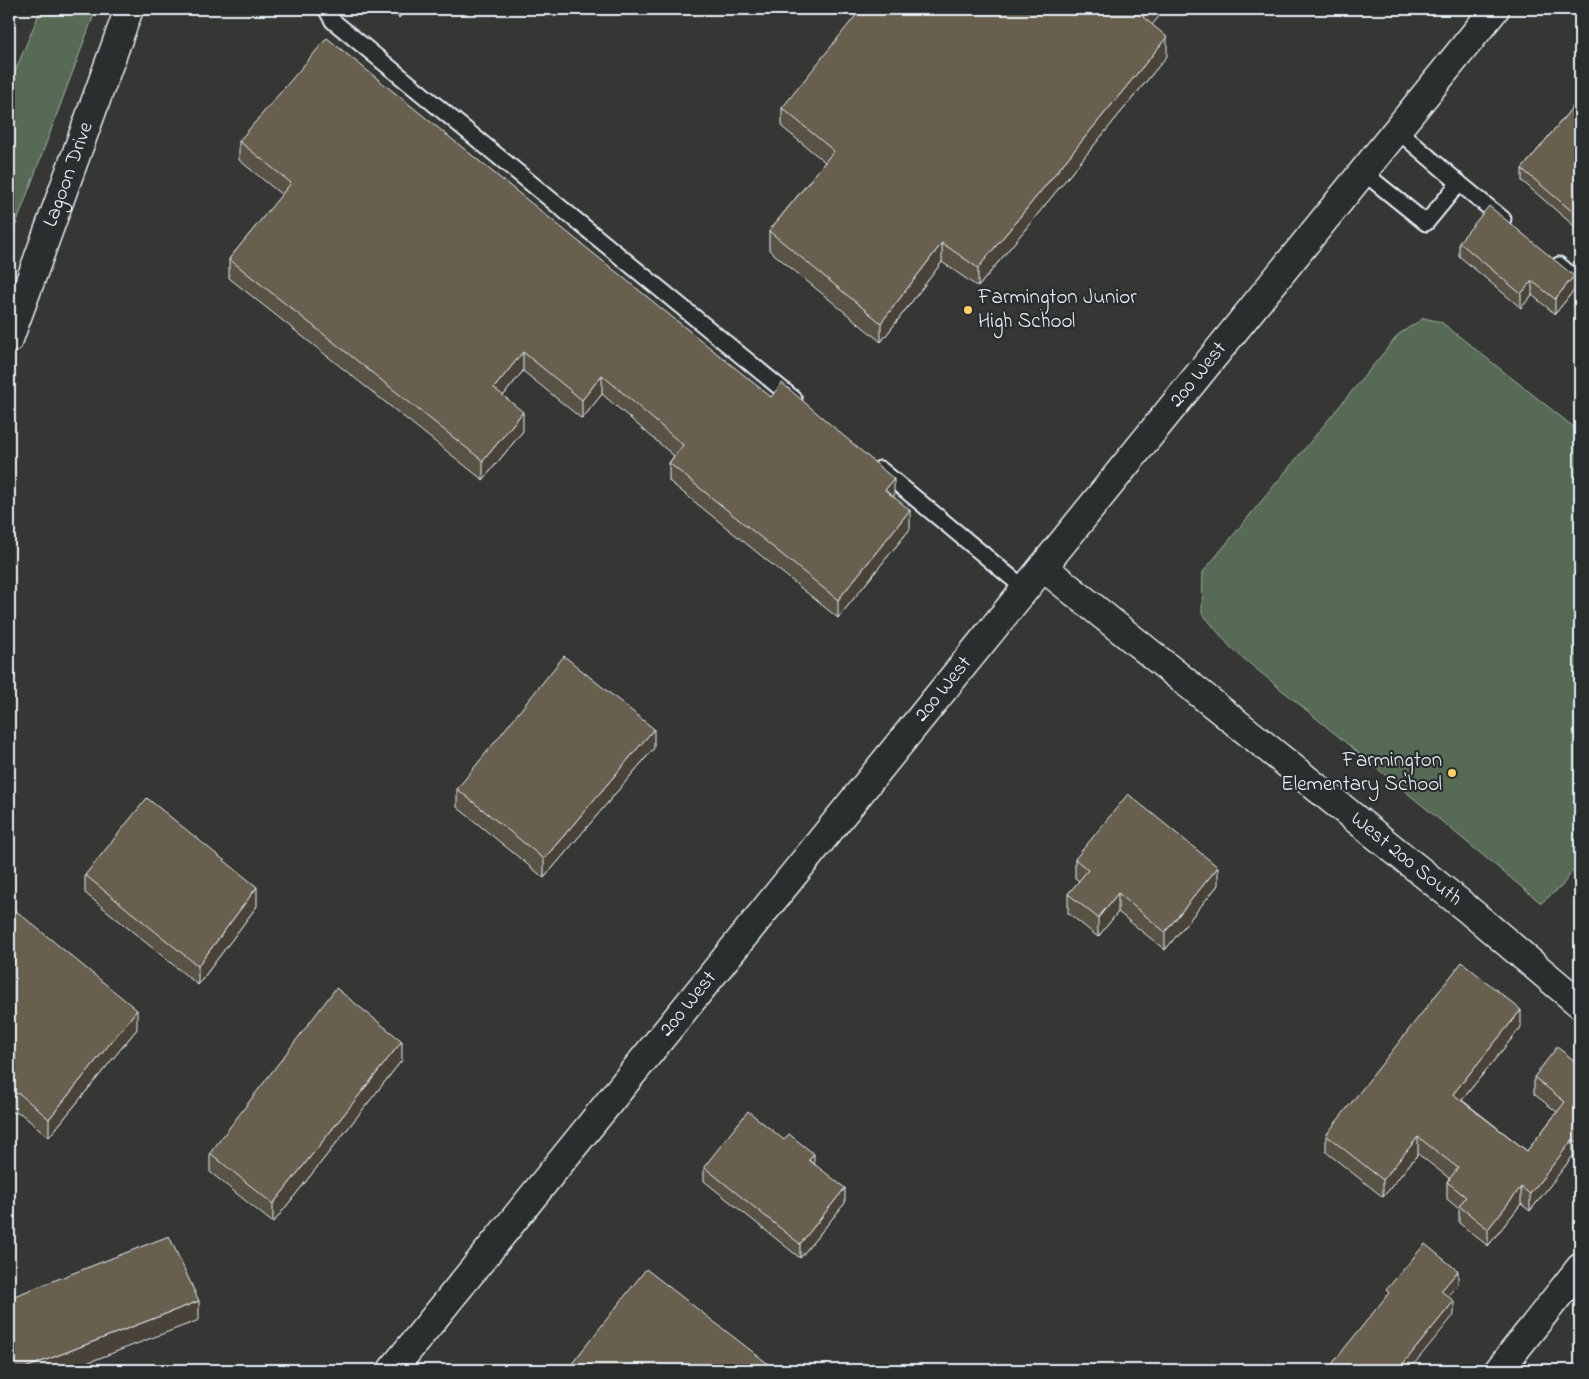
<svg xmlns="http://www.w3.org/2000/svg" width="1589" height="1379" font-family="'Indie Flower',sans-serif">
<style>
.green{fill:#566a55;stroke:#9faea6}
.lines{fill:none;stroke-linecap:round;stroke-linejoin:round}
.service-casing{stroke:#e8f1f8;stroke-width:19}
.minor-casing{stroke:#e8f1f8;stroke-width:31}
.tertiary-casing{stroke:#e8f1f8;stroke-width:31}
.secondary-casing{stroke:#e8f1f8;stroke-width:31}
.service{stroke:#2a2d2e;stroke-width:15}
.minor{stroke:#2a2d2e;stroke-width:28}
.tertiary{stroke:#2a2d2e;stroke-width:28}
.secondary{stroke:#2a2d2e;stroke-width:28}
.wall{fill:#595244;stroke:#e8f1f8}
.shaded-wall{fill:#484237;stroke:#e8f1f8}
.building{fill:#675f4f;stroke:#e8f1f8}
.poi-dot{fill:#ffd166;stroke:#2a2d2e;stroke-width:2}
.labels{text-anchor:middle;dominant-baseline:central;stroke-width:4.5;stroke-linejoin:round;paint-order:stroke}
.street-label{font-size:21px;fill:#e8f1f8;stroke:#2a2d2e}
.poi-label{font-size:21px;fill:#e8f1f8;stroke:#2a2d2e;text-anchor:start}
</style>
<rect width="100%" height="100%" fill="#363735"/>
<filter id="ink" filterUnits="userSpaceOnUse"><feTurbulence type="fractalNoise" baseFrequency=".02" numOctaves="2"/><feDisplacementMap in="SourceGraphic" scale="10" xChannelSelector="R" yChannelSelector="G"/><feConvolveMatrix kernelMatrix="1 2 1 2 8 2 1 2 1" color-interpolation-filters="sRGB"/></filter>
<g filter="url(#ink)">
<g class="green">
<path d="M41 9H96L9 243V86Z"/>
<path d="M1424 318 1441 322 1580 432V861L1561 887 1541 903 1232 649 1202 613 1203 572 1399 334Z"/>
</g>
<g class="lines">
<g class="service-casing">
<g id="service">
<path d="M326 9 333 21 794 399"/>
<path d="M1363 172 1426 223 1459 183 1397 130"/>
<path d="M1459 183 1503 219"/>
<path d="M1559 265 1580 283"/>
<path d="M880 469 1025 589"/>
</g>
</g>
<g class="minor-casing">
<g id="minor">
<path id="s1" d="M1043 567 1465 907 1580 1004"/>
<path d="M1499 1370 1580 1268"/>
</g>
</g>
<g class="tertiary-casing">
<g id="tertiary">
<path id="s2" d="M9 339 129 9"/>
</g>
</g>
<g class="secondary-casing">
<g id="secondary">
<path id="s3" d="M392 1370 1495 9"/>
</g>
</g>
<use href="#service" class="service"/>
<use href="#minor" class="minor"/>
<use href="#tertiary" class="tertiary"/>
<use href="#secondary" class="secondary"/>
</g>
<g class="wall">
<path d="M388 9H407L399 18Z"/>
<path d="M1165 9 1152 24 1167 56 978 287 942 262 881 342 769 250V231L825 162 782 127V108Z"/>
<path d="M1580 98V231L1522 181V169Z"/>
<path d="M239 141 894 497 910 529 838 618 669 481V463L674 456 602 394 582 419 523 371 503 396 523 431 483 480 229 278V259L282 195 239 160Z"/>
<path d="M1459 242 1574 290 1555 314 1532 295 1521 308 1459 256Z"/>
<path d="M654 748 544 878 457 807V789Z"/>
<path d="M1075 859 1218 885 1165 950 1118 912 1098 937 1068 913V894L1079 881 1075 878Z"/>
<path d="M85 875 257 906 198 985 85 893Z"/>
<path d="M9 905 137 1029 49 1137 20 1113 9 1112Z"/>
<path d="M1521 1027 1462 1100 1527 1151 1557 1112 1534 1094V1077L1580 1065 1578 1160 1573 1156 1530 1211 1521 1204 1488 1246 1459 1223V1209L1447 1199V1182L1449 1178 1418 1154 1383 1197 1326 1152V1135Z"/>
<path d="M402 1060 273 1223 210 1172V1153Z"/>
<path d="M814 1163 845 1203 800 1258 704 1181V1167Z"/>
</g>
<g class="shaded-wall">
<path d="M399 9H407L399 18Z"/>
<path d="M1150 9H1165L1143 36V17Z"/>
<path d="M1167 37V56L978 287V268Z"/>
<path d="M942 243V262L881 342V323Z"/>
<path d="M1574 276V290L1555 314V299Z"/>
<path d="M1532 281V295L1521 308V294Z"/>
<path d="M523 352V371L494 407V388Z"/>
<path d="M602 375V394L582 419V400Z"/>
<path d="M523 412V431L483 480V461Z"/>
<path d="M894 479V498L885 490Z"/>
<path d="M910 510V529L838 618V600Z"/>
<path d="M654 729V748L544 878V859Z"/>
<path d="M1218 867V885L1165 950V932Z"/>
<path d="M257 887V906L198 985V966Z"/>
<path d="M1118 893V912L1098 937V918Z"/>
<path d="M137 1010V1029L49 1137V1119Z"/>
<path d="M1521 1010V1027L1453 1111V1094Z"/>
<path d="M402 1041V1060L273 1223V1204Z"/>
<path d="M1418 1137V1154L1383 1197V1180Z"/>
<path d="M1573 1139V1156L1530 1211V1194Z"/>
<path d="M1580 1140V1157L1578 1160V1143Z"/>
<path d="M814 1154V1168L809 1160Z"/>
<path d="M1521 1187V1204L1488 1246V1229Z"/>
<path d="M845 1188V1203L800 1258V1244Z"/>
<path d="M1458 1271V1284L1441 1304V1291Z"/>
<path d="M199 1301V1320L68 1370H20Z"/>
<path d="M1454 1301V1315L1409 1370H1398Z"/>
</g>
<g class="building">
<path d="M861 9H1150L1143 17 1167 37 978 268 942 243 881 323 769 231 834 151 782 108Z"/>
<path d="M327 38 771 397 782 383 894 479 885 490 910 510 838 600 669 463 683 445 602 375 582 400 523 352 494 388 523 412 483 461 229 259 291 183 239 141Z"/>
<path d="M1580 98V218L1522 169Z"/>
<path d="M1489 206 1574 276 1555 299 1532 281 1521 294 1459 242Z"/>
<path d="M564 656 654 729 544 859 457 789Z"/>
<path d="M1128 794 1218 867 1165 932 1118 893 1098 918 1068 894 1088 870 1075 859Z"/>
<path d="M147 798 257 887 198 966 85 875Z"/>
<path d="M9 905 137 1010 49 1119 20 1094 9 1093Z"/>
<path d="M1462 962 1521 1010 1453 1094 1527 1151 1565 1102 1534 1077 1557 1047 1580 1065V1140L1578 1143 1573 1139 1530 1194 1521 1187 1488 1229 1459 1206 1466 1197 1447 1182 1458 1168 1418 1137 1383 1180 1326 1135Z"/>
<path d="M336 988 402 1041 273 1204 210 1153Z"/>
<path d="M748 1111 784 1140 789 1134 814 1154 809 1160 845 1188 800 1244 704 1167Z"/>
<path d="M169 1236 199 1301 20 1370H9V1298Z"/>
<path d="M1425 1244 1458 1271 1441 1291 1454 1301 1398 1370H1327L1389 1293 1386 1290Z"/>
<path d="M646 1269 776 1370H567Z"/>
<path d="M1580 1359V1370H1571Z"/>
<path d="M1266 1366 1272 1370H1263Z"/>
</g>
</g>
<g class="poi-dot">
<circle cx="968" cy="310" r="5"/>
<circle cx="1452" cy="773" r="5"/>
</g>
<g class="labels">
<g class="street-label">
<text stroke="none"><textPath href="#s2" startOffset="175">Lagoon Drive</textPath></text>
<text stroke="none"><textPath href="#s3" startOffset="1281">200 West</textPath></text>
<text stroke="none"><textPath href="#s3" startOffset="876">200 West</textPath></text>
<text stroke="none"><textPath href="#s1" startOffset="466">West 200 South</textPath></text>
<text stroke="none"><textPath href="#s3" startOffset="471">200 West</textPath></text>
</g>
<g class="poi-label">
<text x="978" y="298">Farmington Junior<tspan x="978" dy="24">High School</tspan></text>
<text x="1442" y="761" text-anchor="end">Farmington<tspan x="1442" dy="24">Elementary School</tspan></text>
</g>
</g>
<rect width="1589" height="1379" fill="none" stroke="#2a2d2e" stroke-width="30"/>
<rect x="15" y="15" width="1559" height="1349" fill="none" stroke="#e8f1f8" stroke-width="2" filter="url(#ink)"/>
</svg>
